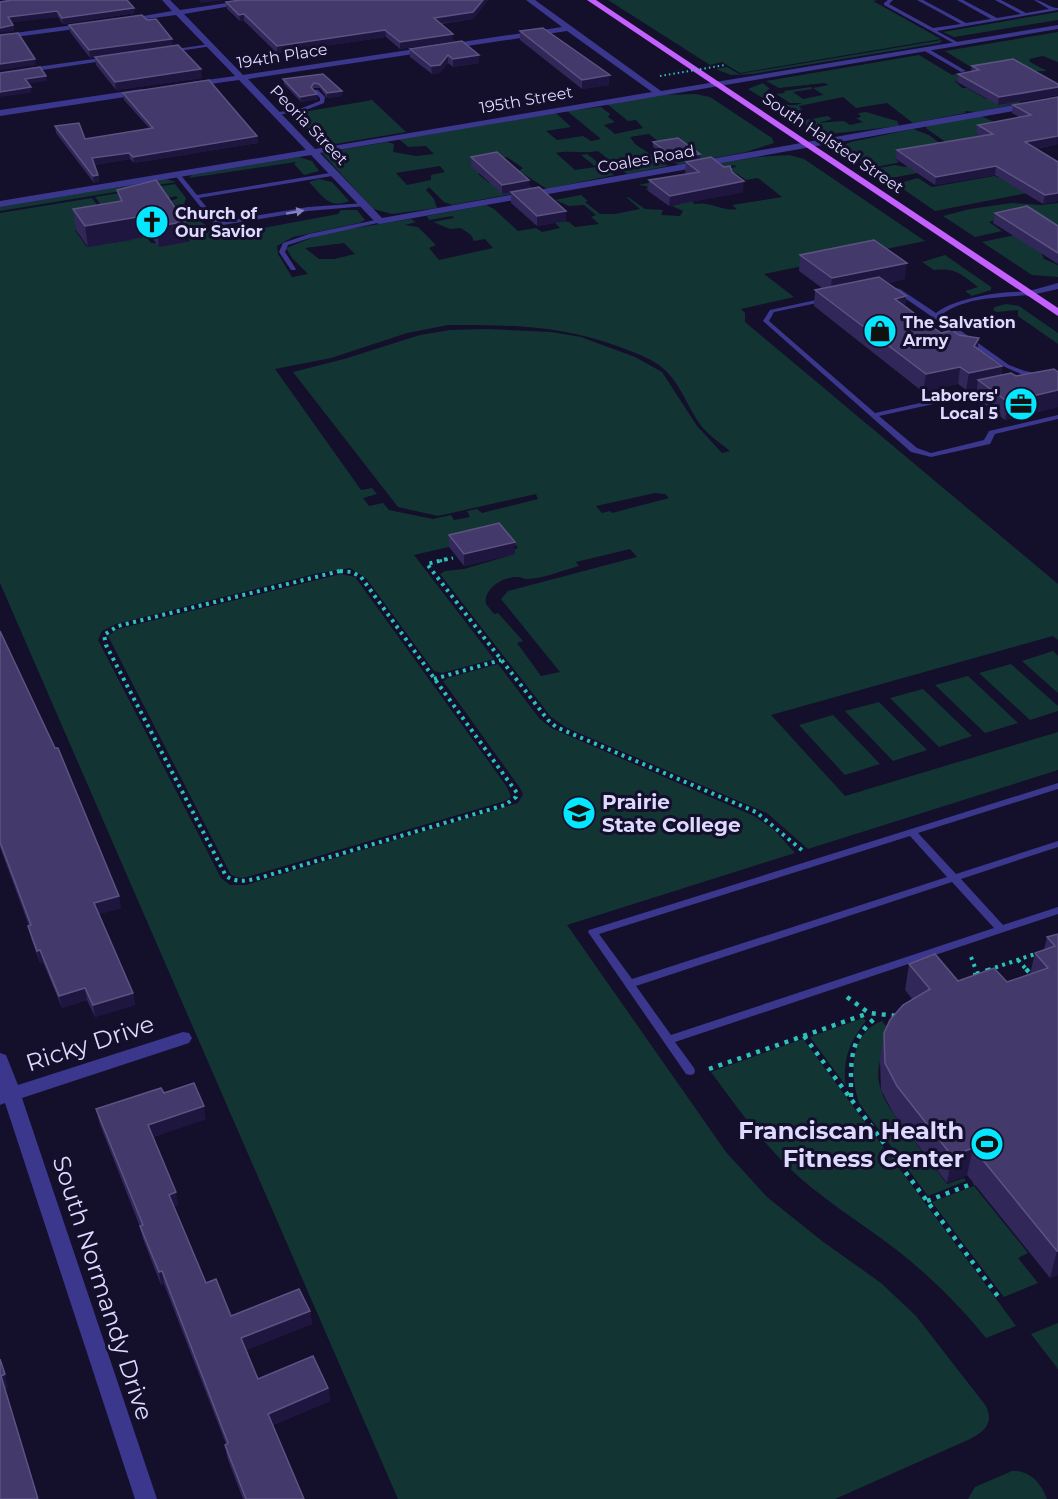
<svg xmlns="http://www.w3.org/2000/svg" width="1058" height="1499" font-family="Montserrat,sans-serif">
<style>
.green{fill:#123534;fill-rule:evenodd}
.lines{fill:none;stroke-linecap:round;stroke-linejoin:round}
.path-far2{stroke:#28c4ba;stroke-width:3;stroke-dasharray:2 4;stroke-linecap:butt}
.path-far1{stroke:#28c4ba;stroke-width:4;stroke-dasharray:3 4.5;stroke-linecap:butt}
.path{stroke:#28c4ba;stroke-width:4.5;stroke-dasharray:4 6;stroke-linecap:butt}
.service{fill:#3a378d;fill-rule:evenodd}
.minor{fill:#3a378d;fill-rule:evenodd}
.primary{fill:#c360ff;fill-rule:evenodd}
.path-bridge{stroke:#28c4ba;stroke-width:2;stroke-dasharray:1.5 3;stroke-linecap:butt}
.wall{fill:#312759}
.shaded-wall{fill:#1e163f}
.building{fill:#433a6b;stroke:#5c5382;stroke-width:1.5}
.oneway{fill:#8380c0}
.labels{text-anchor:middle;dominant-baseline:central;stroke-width:6;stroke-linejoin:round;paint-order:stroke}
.far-street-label{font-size:16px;fill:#ddd9ff;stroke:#140f2b}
.far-poi-label{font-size:16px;font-weight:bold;fill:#ddd9ff;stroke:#140f2b;text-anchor:start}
.poi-label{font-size:20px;font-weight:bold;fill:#ddd9ff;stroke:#140f2b;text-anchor:start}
.near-street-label{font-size:24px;fill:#ddd9ff;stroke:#140f2b}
.near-poi-label{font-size:24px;font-weight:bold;fill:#ddd9ff;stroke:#140f2b;text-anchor:end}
</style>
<rect width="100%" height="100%" fill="#140f2b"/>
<g class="green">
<path d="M608 0H878L873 1 941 39 740 73 722 62 710 65Z"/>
<path d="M1058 12V20L954 37 943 32Z"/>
<path d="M1058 32V62L1043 56 1029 59 1030 62 1047 71 979 72 945 51Z"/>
<path d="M942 40 940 43 752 74 731 75 716 69 727 67 739 74Z"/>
<path d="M919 55 952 75 961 73 975 78 955 81 962 88H967L986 99 1010 95 1021 103 976 112 965 111V113L913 123 887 103 856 108 843 97 799 106 802 110 786 112 748 89 763 83 770 89 767 90C776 102 789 109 802 103H790L776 94 785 93 784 91 811 87 812 89 793 92 803 99 823 95 828 98 813 88 829 85 824 83 779 88 766 81Z"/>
<path d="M695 94 710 97 772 138 774 143 746 152 678 165 666 155 663 145 649 134 630 137 635 144 668 166 627 174 598 151C583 154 571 150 556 153L575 170 596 167 581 155 587 154 614 175 547 189 519 171 523 168 507 157 492 159 494 171 478 174 489 183 523 178 533 190 452 205 444 202 429 187 426 190 434 199 437 208 392 214 373 209 322 153 387 142 394 144 393 152 416 156 434 154 426 146 408 147 399 139 556 113 571 127 546 131 557 140 583 136 591 141 601 139 567 111 601 107 610 114 608 117 615 122 604 125 615 134 643 128 636 120 628 121 607 104 666 95ZM440 166 445 172 431 175V180L407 185 396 173Z"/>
<path d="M372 100 406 132 323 146 292 114Z"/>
<path d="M866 112 897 121 899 126 831 134 817 131 799 121 828 116 832 119 818 123 844 121 850 125 863 122 856 118 861 117 858 113Z"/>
<path d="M981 116 999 124 998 128 976 133 992 144 950 167 891 178 873 169 895 165 904 167 943 160 953 147 927 129 926 126Z"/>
<path d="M913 129 929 135 942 145 911 156 895 159 899 162 896 163 871 168 844 150 846 144 851 142Z"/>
<path d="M789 155 804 159 925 241 764 274 794 297 741 309 745 313V322L1058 584V640L1053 636 771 715 845 796 1058 732V770L808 849 767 813 567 728 551 717 440 574 445 571 464 569 515 554 512 550 518 548 511 540 500 535 414 555 494 659 442 673 434 671 366 578 350 568 319 573 116 624 102 631 98 640 221 878 230 885H246L518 803 523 794 520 788 443 681 448 678 498 664 539 718 551 728 754 816 774 830 795 853 567 925 726 1152 767 1197 822 1241 881 1283 916 1316 986 1406C994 1423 985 1431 970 1439L835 1499H398L0 583V213L92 198 110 223 75 230 87 247 131 240 139 227 151 243H156L159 247 190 241 171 216 183 213 171 201 178 198 176 196 128 208 114 223 95 197 175 184 186 198 184 204C193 217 208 227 220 236L338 214 341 210H357L365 220 359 223 293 237 277 246 278 254 292 277 308 274 292 258 286 248 324 233 411 219 416 222 405 225 418 227 436 245 429 248 439 260 493 248 485 239 474 241 471 235 461 228 450 229 433 222 454 218 452 216 429 220 427 216 486 205 494 209 518 231 536 228 542 232 560 228 552 220 569 222 575 227 599 224 591 217 596 215 584 205 569 206 555 200 581 195 588 201 585 202 600 214H615L640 209 626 197H628L645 209 663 210 661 215 680 216 683 211 672 206 681 204 650 190H645L648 188 646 186 638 185 663 180 692 200 694 204C713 201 722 212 737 209L732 205 782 197 758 178 746 180 736 173 717 177 711 172 736 167 735 165 709 170 704 166 758 157ZM344 243 355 254 334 259H319L305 248ZM448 325C511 325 560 325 620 347 635 353 652 358 665 370 682 386 688 409 702 427 710 436 721 444 730 451L722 453 697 426 662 372 635 357 581 337 551 332 486 329 450 330 420 335 344 359 293 372 398 507 438 516 536 494 538 499 482 513 477 509 467 511 470 517 454 520 451 515 433 519 389 510 383 503 369 506 363 498 377 494 372 488 361 490 275 369 331 358 407 333ZM655 493 665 494 669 498 612 513 610 511 602 513 596 506ZM630 549 637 557 508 591 501 599 560 672 541 676 517 643 523 641 498 613 494 614 486 604C483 588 504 576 518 577 521 577 524 579 527 579 543 579 563 570 579 566L576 562Z"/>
<path d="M299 157 312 161 319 171 304 175 294 164 296 162 189 178 192 175Z"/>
<path d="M994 176 1016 183 1058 187 935 211 896 184 918 178 932 187Z"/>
<path d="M166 179 176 182 0 211V207Z"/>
<path d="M319 179 332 182 349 201C329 210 322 195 309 182Z"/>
<path d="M1012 203 1041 205 1058 203V250L1041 254 1044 257 1042 258 1058 265V277L1032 275 982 242 1033 231 1004 217 989 222 1002 231 975 237 943 216 970 209Z"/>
<path d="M945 255 991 287V290L972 296 965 291 978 287C960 274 957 268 934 270L922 262Z"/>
<path d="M1006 304 1019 306 1058 333V344L1018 316V310L997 312 993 310 995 307Z"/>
<path d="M341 574 355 577 507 787 511 797 505 801 247 877 240 878 231 875 108 636 118 629Z"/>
<path d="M1053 651 1058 656V693L1022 661Z"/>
<path d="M1011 664 1058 706V711L1030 720 979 673Z"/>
<path d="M968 676 1018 723 985 733 935 685Z"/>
<path d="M923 689 972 736 939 747 890 698Z"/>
<path d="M879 702 927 750 893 761 845 711Z"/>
<path d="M833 715 880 764 845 775 799 725Z"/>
<path d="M863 1018 866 1021C850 1040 842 1061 846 1086L810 1037Z"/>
<path d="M882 1021 893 1035C865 1076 881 1098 908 1133 921 1150 934 1167 947 1184L964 1178 966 1181 928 1196 859 1103C850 1075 849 1033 882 1021Z"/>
<path d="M803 1039 997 1300 1016 1326 986 1338C960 1306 931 1277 898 1251 866 1226 831 1205 799 1177 765 1147 738 1109 711 1072Z"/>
<path d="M974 1186 1028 1253 1018 1258 1038 1283 1004 1297 932 1202Z"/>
<path d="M1058 1323V1369L1031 1334Z"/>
<path d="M1012 1471C1030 1470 1041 1483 1047 1499H968L975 1487Z"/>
</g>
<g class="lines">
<path class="path-far2" d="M440 561 453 558"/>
<g class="path-far1">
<path d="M447 559 427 564 548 720 556 727 756 812 803 851"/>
<path d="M340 571 352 572 361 577 517 793 516 797 505 805 259 878C247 881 237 883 226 876L106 645 104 635 118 626Z"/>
<path d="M434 679 501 660"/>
<path d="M971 957 976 970"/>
<path d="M1018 960 1027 970"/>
<path d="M988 970 1038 953"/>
</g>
<g class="path">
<path d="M1026 969 1032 975"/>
<path d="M976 974 992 969"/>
<path d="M975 977 976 969"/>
<path d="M847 997 869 1013 897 1016"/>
<path d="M804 1036 1000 1299"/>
<path d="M709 1069 869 1013"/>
<path d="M851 1097C851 1062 848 1039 878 1016"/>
<path d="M927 1201 974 1183"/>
</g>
<g class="service">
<path d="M888 0H893L889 4 933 28 961 24 917 0H923L966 23 991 19 957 0H963L997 18 1021 14 995 0H1001L1026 13 1049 9 1034 0C1043 0 1049 8 1058 8V10L937 31 959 43V45H957L884 5V3Z"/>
<path d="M210 44H212V46L172 52 169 50Z"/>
<path d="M923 48H927L966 71 961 72 923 50Z"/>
<path d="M108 57 110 58V60L29 72 26 70 29 68Z"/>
<path d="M314 90H318L325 97 324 103 303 111 277 115 274 113 302 108 320 101V98L314 92Z"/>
<path d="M336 172 339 174 338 175 199 198 219 222 308 207 365 203 367 204V206L308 211 217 226 215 225 174 174 179 173 197 195Z"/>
<path d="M380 219 382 220V222L310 238 288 245 285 252 296 269 295 270H291L279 252 283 243 309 234Z"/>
<path d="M885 286 900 289 936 313C954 298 1006 290 1029 292L1030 293 1027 295C999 298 963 297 940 316L1009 365 1025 371 1058 377V381L1021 374 1005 367 896 292 883 289 882 288Z"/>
<path d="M825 298 827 299V301L774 312 769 321 875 413 988 388 991 390 988 392 879 416 917 448 931 453 984 440 989 431 1058 415V419L995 434 990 444 931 457 911 452 763 321 770 310Z"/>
<path d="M1058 783V789L918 833 956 874 1058 841V847L961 879 1003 925 1058 907V914L675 1042 694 1068 695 1071 694 1074 690 1075 686 1074 588 932 589 930ZM910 836 947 877 632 979 599 934ZM952 882 994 928 671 1035 636 986Z"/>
</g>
<g class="minor">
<path d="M162 0H170L180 10 247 0H267L184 14 243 75 562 27 526 0H535L661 91 1058 25V29L320 153 382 218 1058 97V103L380 224 376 223 311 155 0 207V201L306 150 239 80 189 87V83L192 82 235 76 176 15 124 22 120 20 172 11ZM567 31 652 92 315 149 248 79Z"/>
<path d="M88 23 92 25 91 27 0 39V35Z"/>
<path d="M142 89 145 90V94L0 116V110Z"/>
<path d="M1058 283V289L1027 296 1022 293Z"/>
<path d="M183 1032 189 1033 192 1038 189 1043 22 1098 157 1499H135L5 1103 0 1105V1053L6 1055 18 1085Z"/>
</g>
<path class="primary" d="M587 0H596L1058 308V316Z"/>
<path class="path-bridge" d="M660 76 725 65"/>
</g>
<g class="wall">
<path d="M241 0H488L473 19 441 24 453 34V41L400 49 386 37 277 53 244 21H240L227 9 226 2Z"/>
<path d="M0 2 135 13 63 24 58 17 11 22 13 25 14 31Z"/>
<path d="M69 25 173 46 202 78 116 90 96 65 95 57 90 58 70 32Z"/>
<path d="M520 31 609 85 582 89 520 40Z"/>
<path d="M462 41 479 63 453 67 448 63 440 73 432 74 410 57V49Z"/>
<path d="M972 66 1058 84V95L998 105 957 82 958 74 971 71Z"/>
<path d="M323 74 342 91V96L327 98 320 88H314L313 89 318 99 301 102 284 84 283 79Z"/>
<path d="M123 93 257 136 258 143 134 163 130 159 94 165 98 175 99 181 94 183 56 133 55 126 85 139 149 128 124 100Z"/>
<path d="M1058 97V144L1036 149 1058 162V201L1043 204 995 175 935 185 896 159 897 150 981 136 976 133 978 125 1019 117 1012 113 1013 105Z"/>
<path d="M653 142 700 154V159L674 163 653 147Z"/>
<path d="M471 157 566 211V221L537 226 511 203V193L502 194 471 166Z"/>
<path d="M686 162 732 172 743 192 669 206 648 191 649 180 687 174 685 172Z"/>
<path d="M117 190 187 242 159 247 151 236 88 247 76 230 73 209 119 202Z"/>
<path d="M995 213 1058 226V264L993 223Z"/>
<path d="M800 255 905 279 888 283 906 296 905 306 941 333 977 349 1002 366 1001 375 1016 376 1058 372V407L1005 420 975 397 977 388 966 390 958 384 923 392 814 306 815 290 822 288 799 271Z"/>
<path d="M449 535 515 542V554L464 566 449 547Z"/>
<path d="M0 631 121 908 99 914 133 993 135 1005 95 1017 87 1000 62 1008 43 962 40 963 31 938 28 926H29L0 847Z"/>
<path d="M1058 934V1275L1050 1278 967 1175 947 1183 893 1113 881 1090 880 1060 884 1033 912 999 905 990 909 964 958 981 1007 982 1030 974 1035 953 1044 950 1047 937Z"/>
<path d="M164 1093 206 1119 153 1137 178 1205 174 1206 206 1283 231 1316 310 1311 312 1324 246 1350 258 1379 328 1388 330 1401 273 1425 304 1499H243L227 1457 225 1445 226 1444 164 1284 161 1285 143 1239 140 1227 99 1122 96 1109Z"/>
</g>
<g class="shaded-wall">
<path d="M200 0H226L200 3Z"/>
<path d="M483 0H488L473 19 434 24V18Z"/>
<path d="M134 8 135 13 63 24 62 18Z"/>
<path d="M57 11 58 17 8 23V17Z"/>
<path d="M244 14V21H240L239 15Z"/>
<path d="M13 25 14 31 0 33V28Z"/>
<path d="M385 30 386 37 277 53V46Z"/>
<path d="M453 34V41L400 49V42Z"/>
<path d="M172 39 173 47 90 58 89 50Z"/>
<path d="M448 55V63L440 73 432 74 431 66Z"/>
<path d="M479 55V63L453 67V59Z"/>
<path d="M35 59 36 65 0 70V64Z"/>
<path d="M201 69 202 78 116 90 115 82Z"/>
<path d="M610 75 609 85 582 89V80Z"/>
<path d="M46 76 47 81 26 84 25 79Z"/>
<path d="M31 87V93L0 97V92Z"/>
<path d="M1058 87V95L998 105 999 97Z"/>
<path d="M342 91V96L327 98V93Z"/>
<path d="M317 94 318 99 301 102 300 97Z"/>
<path d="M257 136 258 143 134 163 133 157Z"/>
<path d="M1058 136V144L1024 151 1025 142Z"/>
<path d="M129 153 130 159 93 165 92 158Z"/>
<path d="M700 154V159L674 163 675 158Z"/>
<path d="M996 166 995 175 935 185 936 177Z"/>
<path d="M98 175 99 181 94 183 93 176Z"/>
<path d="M529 180V189L502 194V185Z"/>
<path d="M744 181 743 192 669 206 670 196Z"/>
<path d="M1058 193V201L1043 204 1045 195Z"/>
<path d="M566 211V221L537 226V216Z"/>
<path d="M149 215 151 236 88 247 85 226Z"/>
<path d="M185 222 187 242 159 247 157 226Z"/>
<path d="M907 263 905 279 830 295 832 278Z"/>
<path d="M906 296 904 313 895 299Z"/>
<path d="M979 338 977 355 974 346Z"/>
<path d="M1002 366 999 383 978 380 977 388 966 390 969 373Z"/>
<path d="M960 367 958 384 923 392 926 374Z"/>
<path d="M1058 390V407L1005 420 1008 402Z"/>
<path d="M515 542V554L464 566V554Z"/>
<path d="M119 896 121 908 96 915 94 903Z"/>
<path d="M40 950 43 962 40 963 37 951Z"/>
<path d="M85 988 87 1000 62 1008 59 996Z"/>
<path d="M133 993 135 1005 95 1017 93 1005Z"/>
<path d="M204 1106 206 1119 150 1138 148 1125Z"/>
<path d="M973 1148 967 1175 947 1183 952 1156Z"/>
<path d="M176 1192 178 1205 171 1207 169 1195Z"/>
<path d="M1057 1251H1058V1275L1050 1278Z"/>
<path d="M162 1271 164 1284 161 1285 159 1272Z"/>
<path d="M310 1311 312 1324 243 1351 241 1338Z"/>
<path d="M5 1374 8 1388 5 1389 1 1376Z"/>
<path d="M328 1388 330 1401 270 1426 268 1414Z"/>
</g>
<g class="building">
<path d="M12 0H127L134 8 62 18 57 11 8 17 13 25 0 28V2Z"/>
<path d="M241 0H483L473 12 434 18 453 34 400 42 385 30 277 46 244 14 239 15 226 2Z"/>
<path d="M142 15 147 20 156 19 172 39 89 50 69 25Z"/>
<path d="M543 28 610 75 582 80 520 31Z"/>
<path d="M18 33 35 59 0 64V35Z"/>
<path d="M462 41 479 55 453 59 448 55 440 65 431 66 410 49Z"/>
<path d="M178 45 201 69 115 82 95 57Z"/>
<path d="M1013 59 1058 84V87L999 97 958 74 979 70 972 66Z"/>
<path d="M40 67 46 76 25 79 31 87 0 92V73Z"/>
<path d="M323 74 342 91 327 93 319 84 314 83 311 87 317 94 300 97 283 79Z"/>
<path d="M209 80 257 136 133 157 129 153 92 158 98 175 93 176 55 126 79 123 85 139 153 128 123 93Z"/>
<path d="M1058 97V136L1025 142 1058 162V193L1045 195 996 166 936 177 897 150 993 134 978 125 1031 115 1013 105Z"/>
<path d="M678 138 700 154 675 158 653 142Z"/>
<path d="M497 152 529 180 502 185 471 157Z"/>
<path d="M711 157 724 167 730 166 732 172 744 181 670 196 649 180 699 172 686 162Z"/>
<path d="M156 180 185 222 157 226 149 215 85 226 73 209 122 201 117 190Z"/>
<path d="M539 187 566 211 537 216 511 192Z"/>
<path d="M1027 206 1058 226V253L995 213Z"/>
<path d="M874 240 907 263 832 278 800 255Z"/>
<path d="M879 277 906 296 895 299 941 333 952 330 959 335 979 338 974 346 1002 366 969 373 960 367 926 374 815 290Z"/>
<path d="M1054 369 1058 372V390L1008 402 978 380 1011 373 1016 376Z"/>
<path d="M499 523 515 542 464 554 449 535Z"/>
<path d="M0 631 55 748H58L119 896 94 903 133 993 93 1005 85 988 59 996 40 950 37 951 28 926 31 925 0 842Z"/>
<path d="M1058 934V1251H1057L973 1148 952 1156 897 1086 885 1063 884 1033 890 1020 903 1005 930 989 909 964 935 954 958 981 994 968 1007 982 1048 968 1035 953 1055 946 1047 937Z"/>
<path d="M194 1083 204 1106 148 1125 176 1192 169 1195 206 1283 216 1279 231 1316 299 1289 310 1311 241 1338 258 1379 313 1356 328 1388 268 1414 304 1499H246L225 1445 228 1443 162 1271 159 1272 140 1226 143 1225 96 1109 161 1088 164 1093Z"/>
<path d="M0 1359 5 1374 1 1376 38 1499H0Z"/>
</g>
<defs><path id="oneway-solid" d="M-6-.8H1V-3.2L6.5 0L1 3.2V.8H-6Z" transform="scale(1.5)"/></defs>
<use class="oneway" href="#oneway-solid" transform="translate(295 212) rotate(-10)"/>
<defs>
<g id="church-disc" transform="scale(1.725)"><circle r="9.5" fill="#05e7ff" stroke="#140f2b"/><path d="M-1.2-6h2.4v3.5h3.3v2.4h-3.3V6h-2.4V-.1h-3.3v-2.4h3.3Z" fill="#111"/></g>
<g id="shop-disc" transform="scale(1.725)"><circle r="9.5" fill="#05e7ff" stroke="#140f2b"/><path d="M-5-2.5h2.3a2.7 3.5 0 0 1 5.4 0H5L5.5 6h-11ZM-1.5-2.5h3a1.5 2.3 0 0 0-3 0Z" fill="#111"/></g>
<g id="office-disc" transform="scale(1.725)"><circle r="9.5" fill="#05e7ff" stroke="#140f2b"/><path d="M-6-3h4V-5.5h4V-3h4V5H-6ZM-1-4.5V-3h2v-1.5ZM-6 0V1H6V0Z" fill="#111"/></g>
<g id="university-disc" transform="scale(1.725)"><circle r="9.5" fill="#05e7ff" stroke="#140f2b"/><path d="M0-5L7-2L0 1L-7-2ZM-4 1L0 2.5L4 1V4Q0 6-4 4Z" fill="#111"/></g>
<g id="stadium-disc" transform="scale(1.725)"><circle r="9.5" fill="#05e7ff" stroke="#140f2b"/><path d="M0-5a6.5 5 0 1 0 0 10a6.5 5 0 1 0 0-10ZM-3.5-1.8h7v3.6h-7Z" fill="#111"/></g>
</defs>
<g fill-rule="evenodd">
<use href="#church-disc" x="152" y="222"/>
<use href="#shop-disc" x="880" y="331"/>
<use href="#office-disc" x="1021" y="404"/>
<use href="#university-disc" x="579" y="813"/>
<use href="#stadium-disc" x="987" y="1144"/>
</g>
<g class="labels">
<g class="far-street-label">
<text transform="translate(282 56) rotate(-9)">194th Place</text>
<text transform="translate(526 100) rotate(-10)">195th Street</text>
<text transform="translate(309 125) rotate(46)">Peoria Street</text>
<text transform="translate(833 143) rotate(34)">South Halsted Street</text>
<text transform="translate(646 159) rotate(-10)">Coales Road</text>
</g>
<g class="far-poi-label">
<text x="175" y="213">Church of<tspan x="175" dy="18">Our Savior</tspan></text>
<text x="903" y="322">The Salvation<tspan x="903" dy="18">Army</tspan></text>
<text x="998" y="395" text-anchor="end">Laborers'<tspan x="998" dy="18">Local 5</tspan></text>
</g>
<g class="poi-label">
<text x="602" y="802">Prairie<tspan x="602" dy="23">State College</tspan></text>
</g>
<g class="near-street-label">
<text transform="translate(90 1043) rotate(-18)">Ricky Drive</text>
<text transform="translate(103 1288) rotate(72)">South Normandy Drive</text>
</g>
<g class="near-poi-label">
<text x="964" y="1130">Franciscan Health<tspan x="964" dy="28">Fitness Center</tspan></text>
</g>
</g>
</svg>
